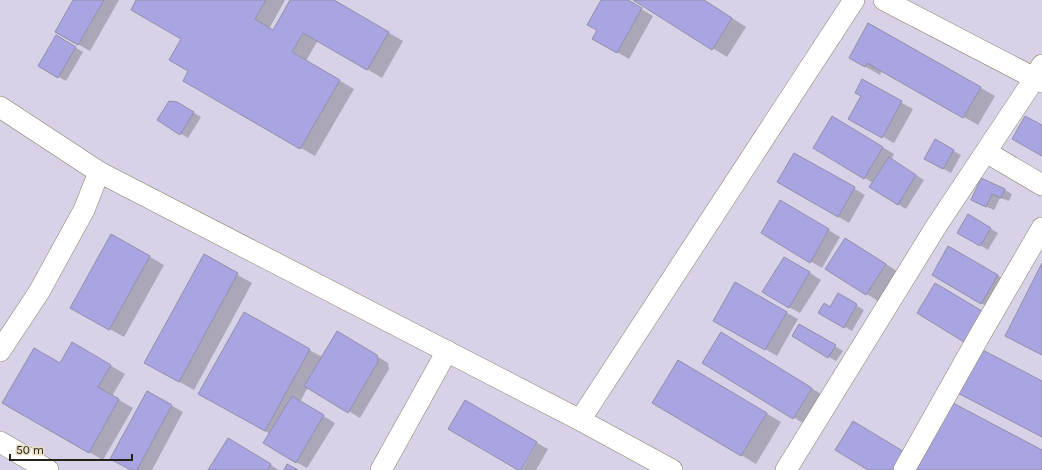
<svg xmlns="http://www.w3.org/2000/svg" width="1042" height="470" font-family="Karla,sans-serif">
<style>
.industrial{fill:#d8d1e7}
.shadow{fill:#0003}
.building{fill:#a9a5e3;stroke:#908fa8}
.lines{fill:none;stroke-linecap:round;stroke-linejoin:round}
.minor-casing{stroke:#898068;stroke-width:22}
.minor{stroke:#fff;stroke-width:21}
</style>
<rect width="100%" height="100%" fill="#e8dfc4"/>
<rect class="industrial" x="0" y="0" width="1042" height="470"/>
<g class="shadow">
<path d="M74 0H119L90 51 57 32Z"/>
<path d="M138 0H285L269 29 273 31 291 0H332L403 41 382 78 318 40 306 61 354 89 315 156 184 81 190 71 182 39Z"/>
<path d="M602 0H626L653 16 629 59 593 38 598 30Z"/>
<path d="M635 0H704L746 27 727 57Z"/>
<path d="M869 24 995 96 978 125 882 70 880 75 850 58Z"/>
<path d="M56 36 83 52 66 81 39 66Z"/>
<path d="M862 81 913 109 894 143 850 118 862 96Z"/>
<path d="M177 103 201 117 188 138 158 120Z"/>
<path d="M844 124 894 154 891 160 924 180 906 209 898 204 873 183 815 148Z"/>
<path d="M936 141 961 155 951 173 926 159Z"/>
<path d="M794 154 865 195 849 223 778 182Z"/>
<path d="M1005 190 1012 194 1009 201 1000 198 994 210 972 200Z"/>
<path d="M780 201 840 237 822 268 762 233Z"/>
<path d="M968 215 998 233 988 250 958 232Z"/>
<path d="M112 235 164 265 124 337 86 316Z"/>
<path d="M856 245 897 271 878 301 826 269Z"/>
<path d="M949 248 1009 282 993 310 933 275Z"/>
<path d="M204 256 252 283 194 390 146 363Z"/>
<path d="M796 264 821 280 800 313 789 307Z"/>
<path d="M735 284 798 319 777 356 715 320Z"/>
<path d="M839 295 864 310 852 331 819 312 831 308Z"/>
<path d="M244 313 322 357 349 339 388 363 389 369 360 418 308 387 300 402 335 423 307 468 296 462 270 434 199 393Z"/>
<path d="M799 325 843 351 836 361 793 336Z"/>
<path d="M736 342 826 397 808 426 704 363Z"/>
<path d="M72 343 125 374 112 396 133 408 103 460 4 403 60 364Z"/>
<path d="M678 361 781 422 756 464 654 403Z"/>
<path d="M147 392 183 412 152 470H132Z"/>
<path d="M537 443 548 449 536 470H522Z"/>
<path d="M239 446 279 470H209Z"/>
</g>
<g class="building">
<path d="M73 0H104L78 45 55 32Z"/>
<path d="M136 0H266L255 19 273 30 290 0H334L389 32 367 70 303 33 292 52 340 80 300 149 183 81 188 71 169 60 181 39 131 10Z"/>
<path d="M601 0H628L642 8 617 53 592 39 597 30 587 25Z"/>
<path d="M633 0H704L732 18 712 50Z"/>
<path d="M868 23 981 87 963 118 867 63 865 67 849 58Z"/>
<path d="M56 35 76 47 58 78 38 66Z"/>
<path d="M862 79 902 101 882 138 848 119 861 96 855 93Z"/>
<path d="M169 101 177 102 194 112 180 135 157 120Z"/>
<path d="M832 116 883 147 864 179 813 148Z"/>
<path d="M1025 116 1042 125V156L1012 139Z"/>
<path d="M935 139 954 150 943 169 924 159Z"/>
<path d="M794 153 855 187 838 217 777 182Z"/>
<path d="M889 157 916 175 898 205 869 187Z"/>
<path d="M981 178 1005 189 1001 198 992 194 986 207 971 200Z"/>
<path d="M780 200 829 229 810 263 761 233Z"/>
<path d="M968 214 991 228 980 246 957 233Z"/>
<path d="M111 234 150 256 109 330 70 308Z"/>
<path d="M845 238 886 264 866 295 825 269Z"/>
<path d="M948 246 998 275 981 304 932 275Z"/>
<path d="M204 254 238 273 179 382 144 363Z"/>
<path d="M784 257 810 272 789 308 762 292Z"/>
<path d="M1042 263V355L1005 336Z"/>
<path d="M735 282 787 312 765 350 713 321Z"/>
<path d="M935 283 982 311 964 342 917 313Z"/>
<path d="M838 293 857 304 844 328 818 313 824 303 830 307Z"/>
<path d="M244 312 310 349 265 431 198 394Z"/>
<path d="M799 324 836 345 828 358 792 336Z"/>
<path d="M337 331 377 355 378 362 348 413 304 386Z"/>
<path d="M721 332 812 388 793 419 702 363Z"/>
<path d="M72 342 111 365 98 387 119 399 89 453 2 403 34 348 60 363Z"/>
<path d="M975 346 1042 381V437L952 390Z"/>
<path d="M678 360 767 413 741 456 652 403Z"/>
<path d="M147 391 172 405 137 470H131L110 459Z"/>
<path d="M292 396 324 415 296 463 263 443Z"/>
<path d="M465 400 537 442 521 470H518L448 429Z"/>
<path d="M951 402 1042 450V470H916Z"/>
<path d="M853 421 906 453 896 470H868L835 450Z"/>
<path d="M228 438 271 464 268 470H208Z"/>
<path d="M287 464 298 470H284Z"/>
</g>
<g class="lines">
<g class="minor-casing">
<g id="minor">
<path d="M884 0 1042 82"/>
<path d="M0 107 99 172 580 420 672 470"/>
<path d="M986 152 1042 185"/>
<path d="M0 351 39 292 84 210 99 172"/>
<path d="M580 420 854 0"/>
<path d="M0 442 48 470"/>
<path d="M381 470 447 351"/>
<path d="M786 470 937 225 1035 78 1042 65"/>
<path d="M904 470 981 333 1042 228"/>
</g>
</g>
<use href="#minor" class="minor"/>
</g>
<path d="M10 454v6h122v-6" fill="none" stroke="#242117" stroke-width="2"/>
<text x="16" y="454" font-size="12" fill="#242117" stroke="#e8dfc4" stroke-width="3" paint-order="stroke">50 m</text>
</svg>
